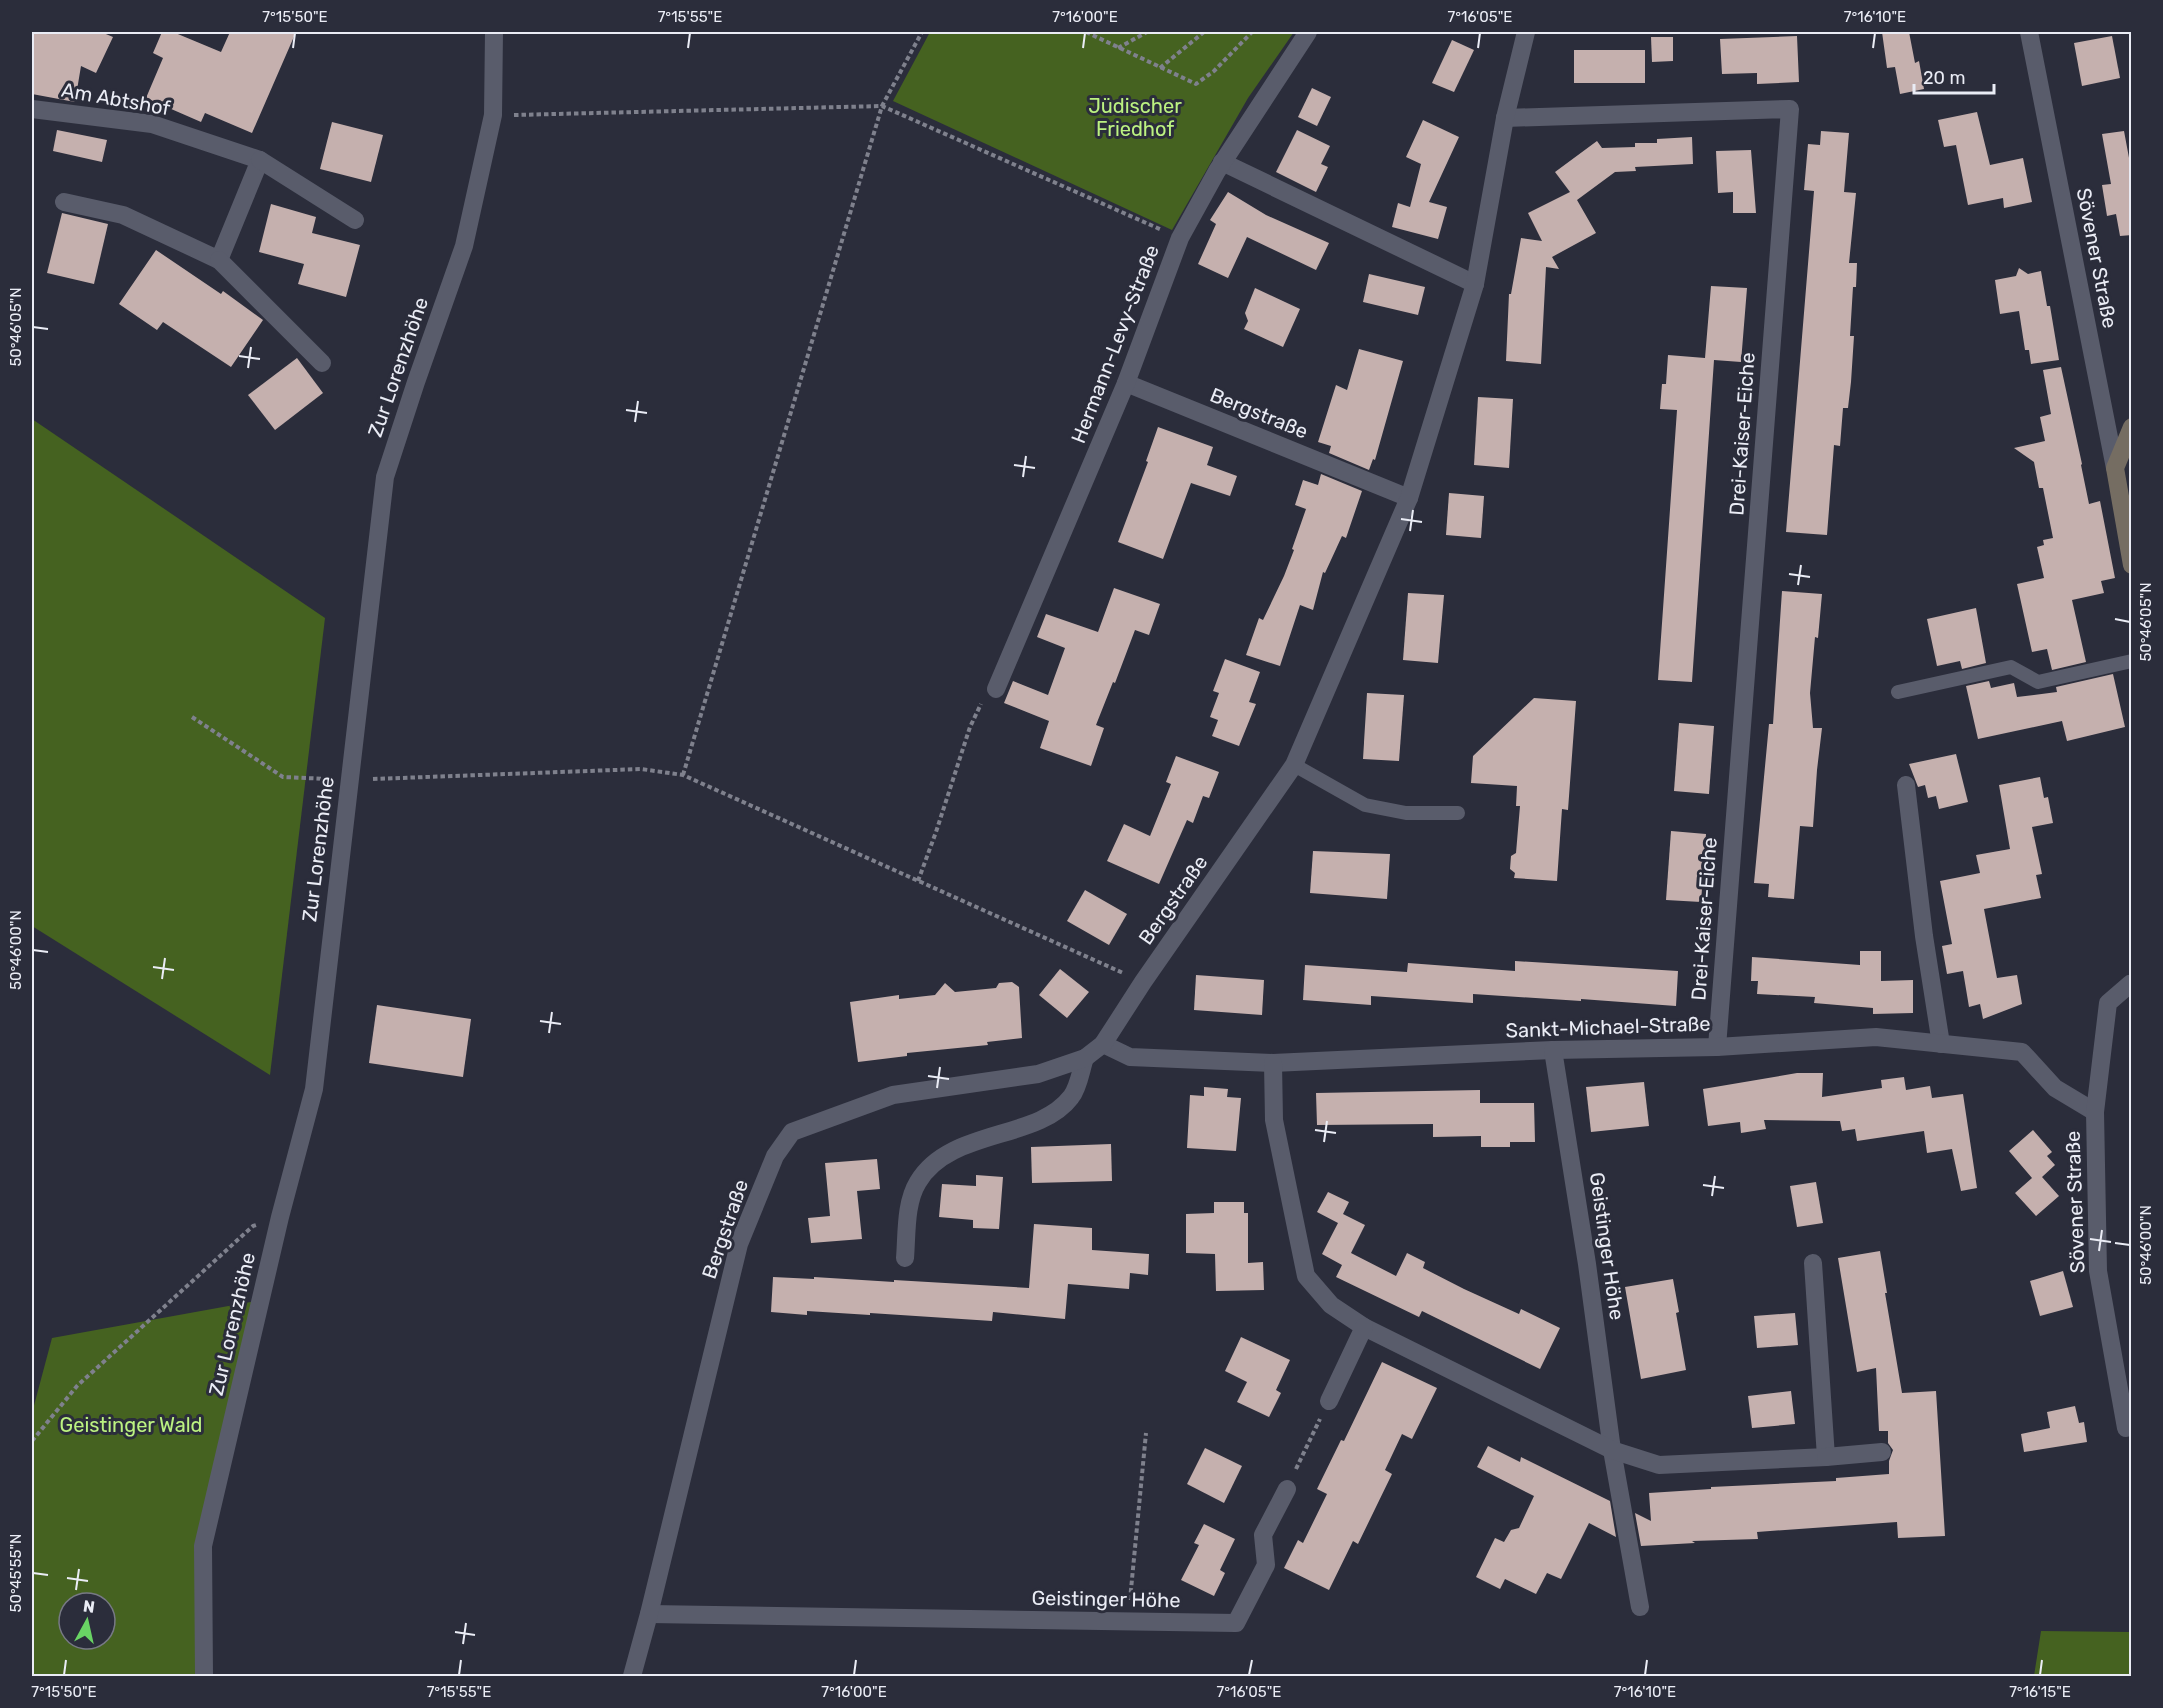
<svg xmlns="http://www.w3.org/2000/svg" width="2163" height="1708" font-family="Rubik,sans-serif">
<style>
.green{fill:#456220;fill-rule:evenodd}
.building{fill:#c5b0ae}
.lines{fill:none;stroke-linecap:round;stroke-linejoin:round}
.path{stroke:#7f818d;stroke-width:4;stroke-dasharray:4.5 3;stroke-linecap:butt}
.service{stroke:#595c6b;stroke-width:14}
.minor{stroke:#595c6b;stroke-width:18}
.secondary{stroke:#756d62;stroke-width:18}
.ticks{fill:none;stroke:#eaecf5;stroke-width:2}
.labels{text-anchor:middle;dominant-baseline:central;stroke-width:6;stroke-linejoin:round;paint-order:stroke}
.street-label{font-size:20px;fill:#eaecf5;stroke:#2b2d3b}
.park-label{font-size:20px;fill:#bcf281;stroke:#2b2d3b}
.neatline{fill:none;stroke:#eaecf5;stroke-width:2}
.ticks-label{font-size:15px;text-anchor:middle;fill:#eaecf5}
</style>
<rect width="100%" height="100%" fill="#2b2d3b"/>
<g class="green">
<path d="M930 32H1294L1248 98 1172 230 893 101Z"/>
<path d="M32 419 325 618 270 1075 32 926Z"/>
<path d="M262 1300 203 1546 204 1676H32V1413L52 1338ZM69 1603H105V1639H69Z"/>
<path d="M2041 1631 2131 1632V1676H2034Z"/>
</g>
<g class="building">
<path d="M32 32H101L113 37 96 73 81 66 75 102 32 94Z"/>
<path d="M162 32H173L221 52 230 32H296L252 133 205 113 201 122 146 98 163 58 153 53Z"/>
<path d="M1882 32H1909L1915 63 1919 61 1924 89 1900 94 1895 67 1887 68Z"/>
<path d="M1797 36 1799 82 1757 84V73L1722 74 1720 39Z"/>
<path d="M2112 36 2120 78 2082 86 2074 43Z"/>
<path d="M1651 37H1673V61L1652 62Z"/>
<path d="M1452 40 1474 50 1454 92 1432 83Z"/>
<rect x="1574" y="50" width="71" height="33"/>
<path d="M1312 88 1331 97 1317 126 1298 117Z"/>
<path d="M1977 112 1990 165 2023 158 2032 202 2004 208 2003 198 1968 205 1956 145 1944 147 1938 120Z"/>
<path d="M1423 120 1459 137 1429 202 1447 207 1438 239 1392 227 1398 203 1410 207 1421 164 1406 157Z"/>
<path d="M332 122 383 135 371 182 320 169Z"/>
<path d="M57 130 107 140 102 162 53 151Z"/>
<path d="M1297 130 1330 146 1321 164 1328 167 1316 192 1276 172Z"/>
<path d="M1821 131 1849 133 1844 192 1856 193 1849 263H1857L1856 287H1853L1850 336H1854L1851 382 1848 408H1843L1840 446 1834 445 1827 535 1786 532 1814 191 1804 190 1808 144 1820 145Z"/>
<path d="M2124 131 2132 174V235L2120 236 2116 214 2107 216 2102 185 2111 184 2102 134Z"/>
<path d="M1692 137 1693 164 1635 167 1636 171 1615 172 1577 200 1596 233 1552 257 1559 269 1546 267 1541 364 1506 361 1509 294H1511L1521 238 1542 241 1528 213 1570 192 1555 172 1597 141 1602 148 1635 147V143H1657V139Z"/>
<path d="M1751 150 1756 213H1733V192L1718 193 1716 151Z"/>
<path d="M1228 192 1266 215 1329 243 1316 270 1247 237 1228 278 1198 264 1216 224 1210 220Z"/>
<path d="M271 204 316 217 312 233 360 245 346 297 298 284 304 264 259 252Z"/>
<path d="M62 213 108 224 94 284 47 273Z"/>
<path d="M156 250 221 294 223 291 263 320 231 367 163 322 157 330 119 304Z"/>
<path d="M2019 268 2028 274 2041 271 2047 306H2050L2059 360 2031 364 2029 350H2025L2019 311 2000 314 1995 280 2016 276Z"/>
<path d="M1369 274 1425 287 1418 315 1363 302Z"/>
<path d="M1711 286 1747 288 1741 362 1714 360 1692 682 1658 680 1677 410 1660 409 1662 384H1666L1668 355 1705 358Z"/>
<path d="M1255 288 1300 309 1283 347 1244 329 1248 321 1245 313Z"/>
<path d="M1359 349 1403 361 1375 460 1373 459 1369 470 1329 453 1331 446 1318 442 1336 385 1347 390Z"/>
<path d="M297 358 323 393 275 430 248 395Z"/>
<path d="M2061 367 2082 464 2081 465 2089 504 2100 501 2115 578 2101 581 2104 593 2072 600 2086 662 2052 670 2047 649 2032 652 2017 584 2044 578 2037 547 2044 545 2043 540 2053 538 2043 488H2039L2034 462 2014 448 2045 441 2040 417 2051 414 2043 370Z"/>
<path d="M1478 397 1513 399 1509 468 1474 465Z"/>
<path d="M1158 427 1213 447 1207 465 1237 476 1230 496 1191 483 1163 559 1118 542 1148 462 1146 461Z"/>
<path d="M1321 474 1362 491 1346 538 1342 536 1325 573 1323 572 1313 610 1300 605 1280 666 1246 655 1259 618 1263 620 1284 576 1294 550 1292 549 1306 509 1295 505 1303 480 1318 485Z"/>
<path d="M1449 493 1484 496 1481 538 1446 535Z"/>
<path d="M1114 588 1160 604 1149 635 1135 630 1115 683 1113 682 1096 725 1104 728 1091 766 1040 748 1049 721 1004 703 1013 681 1048 695 1065 648 1037 637 1046 614 1098 632Z"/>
<path d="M1782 591 1822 594 1818 638 1815 637 1810 693 1813 728H1822L1817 770 1813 827 1800 826 1794 899 1768 897 1769 884 1754 883 1769 724H1773Z"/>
<path d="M1408 593 1444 595 1438 663 1403 660Z"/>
<path d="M1976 608 1986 663 1962 669 1960 661 1937 666 1927 619Z"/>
<path d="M1225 659 1260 672 1249 702 1256 704 1239 746 1212 736 1218 720 1210 717 1219 693 1213 691Z"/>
<path d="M2113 674 2125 727 2067 741 2062 721 1978 739 1966 686 1989 681 1991 688 2014 683 2017 697 2057 692 2056 687Z"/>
<path d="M1367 693 1404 695 1399 761 1363 759Z"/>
<path d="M1534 698 1576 701 1568 810 1562 809 1557 881 1514 878 1515 873 1510 869 1511 856 1516 853 1520 806H1516L1517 786 1471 783 1473 756Z"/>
<path d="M1679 723 1714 726 1709 794 1674 791Z"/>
<path d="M1956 754 1968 802 1939 809 1936 796 1928 798 1925 785 1918 787 1909 764Z"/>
<path d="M1176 756 1219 772 1209 798 1203 796 1193 823 1187 820 1159 884 1107 861 1124 824 1150 836 1171 784 1166 782Z"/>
<path d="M2040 777 2044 798 2048 797 2053 823 2032 827 2042 874 2036 875 2041 898 1984 909 1997 978 2017 975 2022 1004 1983 1019 1980 1004 1969 1007 1963 971 1947 974 1942 946 1952 944 1940 881 1980 873 1976 855 2010 849 1999 785Z"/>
<path d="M1671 831 1706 834 1701 902 1666 900Z"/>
<path d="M1313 851 1390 854 1387 899 1310 893Z"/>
<path d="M1085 890 1127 914 1109 945 1067 921Z"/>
<path d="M1860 951H1881V981L1913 980V1013L1873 1014V1008L1814 1003 1815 997 1757 994 1758 981H1751L1752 957 1860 965Z"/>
<path d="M1515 961 1678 971 1676 1006 1581 999V1001L1473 994V1003L1371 996V1005L1303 1000 1305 965 1407 972 1408 963 1515 971Z"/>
<path d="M1060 969 1089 992 1067 1018 1039 995Z"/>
<path d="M1196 975 1264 980 1262 1015 1194 1010Z"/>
<path d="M1012 982 1019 987 1022 1038 987 1042 988 1045 907 1053V1056L858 1062 850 1002 899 995V999L935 995 945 983 955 992 996 988 999 983Z"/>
<path d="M377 1005 471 1019 463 1077 369 1063Z"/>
<path d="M1797 1073H1823L1822 1097 1882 1088 1881 1080 1904 1077 1906 1090 1930 1086 1932 1098 1963 1094 1977 1188 1961 1191 1952 1149 1927 1153 1924 1131 1857 1141 1855 1129 1842 1131 1840 1121 1764 1120 1766 1129 1741 1133 1740 1122 1708 1126 1703 1089Z"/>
<path d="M1644 1082 1649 1126 1591 1132 1586 1087Z"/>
<path d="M1204 1087 1228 1089 1227 1097 1241 1098 1236 1151 1187 1148 1190 1095 1204 1096Z"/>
<path d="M1480 1090V1103H1534L1535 1142H1510V1147H1481V1136L1433 1137V1124L1317 1125 1316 1093Z"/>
<path d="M2033 1130 2052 1152 2047 1156 2055 1165 2042 1177 2059 1196 2036 1216 2015 1193 2032 1178 2009 1151Z"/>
<path d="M1111 1144 1112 1181 1032 1183 1031 1147Z"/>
<path d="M877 1159 880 1189 857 1191 862 1239 811 1243 808 1218 830 1216 825 1163Z"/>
<path d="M976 1175 1003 1177 999 1229 973 1228V1220L939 1217 942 1184 976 1186Z"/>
<path d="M1816 1182 1823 1223 1797 1227 1790 1186Z"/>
<path d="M1328 1192 1349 1202 1343 1214 1365 1225 1351 1253 1396 1276 1407 1253 1425 1262 1423 1268 1464 1289 1519 1314 1521 1309 1560 1328 1540 1369 1422 1311 1419 1317 1336 1277 1342 1265 1322 1254 1338 1223 1317 1212Z"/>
<path d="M1214 1202H1244V1213H1248V1263L1263 1262 1264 1290 1216 1291 1215 1254 1186 1253V1214L1214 1213Z"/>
<path d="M1034 1224 1092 1228V1250L1149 1254 1148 1275 1130 1273 1129 1289 1068 1284 1065 1319 993 1312 992 1321 870 1313V1315L807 1311V1315L771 1312 773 1277 814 1279V1277L894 1282V1280L1029 1288Z"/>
<path d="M1880 1251 1887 1293H1885L1902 1393 1936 1391 1945 1536 1898 1538 1897 1522 1757 1532 1758 1539 1692 1541 1695 1543 1641 1546 1635 1513 1651 1521 1649 1493 1711 1489V1487L1836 1481V1478L1889 1474V1461L1893 1450 1888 1443V1431H1879L1876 1368 1857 1372 1838 1258Z"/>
<path d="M2063 1271 2073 1307 2040 1316 2030 1281Z"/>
<path d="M1673 1279 1679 1312 1676 1313 1686 1370 1641 1379 1625 1287Z"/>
<path d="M1795 1313 1798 1345 1757 1348 1754 1316Z"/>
<path d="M1241 1337 1290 1360 1276 1390 1281 1393 1269 1417 1237 1402 1247 1382 1225 1371Z"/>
<path d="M1382 1362 1437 1388 1412 1439 1402 1434 1385 1470 1392 1474 1358 1544 1353 1541 1329 1590 1284 1568 1298 1540 1303 1543 1327 1494 1317 1489 1341 1440 1344 1441Z"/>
<path d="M1791 1391 1795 1424 1752 1428 1748 1396Z"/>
<path d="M2075 1406 2079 1423 2084 1422 2087 1442 2024 1452 2021 1434 2050 1428 2047 1412Z"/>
<path d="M1488 1446 1520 1462 1521 1457 1610 1501 1616 1537 1589 1523 1561 1579 1547 1573 1536 1594 1505 1579 1500 1589 1476 1577 1495 1538 1504 1542 1511 1530 1519 1528 1534 1496 1477 1467Z"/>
<path d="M1205 1448 1242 1466 1224 1503 1187 1484Z"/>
<path d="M1204 1524 1235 1539 1220 1570 1225 1573 1214 1596 1181 1580 1199 1545 1194 1543Z"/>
</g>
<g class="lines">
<g class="path">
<path d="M1086 32 1196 84 1214 71 1252 32"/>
<path d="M1118 48 1147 32"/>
<path d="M1160 68 1204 32"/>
<path d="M514 115 882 106 1162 230"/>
<path d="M192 717 283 777 329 779"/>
<path d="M683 775 882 106 922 32"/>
<path d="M373 779 641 769 683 775 1123 973"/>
<path d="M918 881 936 832 970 727 981 704"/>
<path d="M32 1441 77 1386 253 1226 256 1225"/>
<path d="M1296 1469 1320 1419"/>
<path d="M1130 1600 1146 1433"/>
</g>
<g class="service">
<path d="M1898 692 2011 667 2038 682 2132 661"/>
<path d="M1294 765 1365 805 1406 813H1458"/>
</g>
<g class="minor">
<path d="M2029 32 2115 468"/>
<path d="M32 109 152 124 260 160 219 260 123 215 64 202"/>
<path d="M1505 118 1790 109 1717 1047"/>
<path d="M260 160 355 220"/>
<path d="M1222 162 1475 284"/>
<path d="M219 260 322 363"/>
<path d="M1126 383 1409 498"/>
<path d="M996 689 1126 383 1180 238 1217 171 1308 32"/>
<path d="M1906 785 1924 936 1941 1044"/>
<path d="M1103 1044 1130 1057 1273 1063 1553 1050 1717 1047 1876 1037 2022 1052 2055 1088 2095 1112"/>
<path d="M1553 1050 1587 1264 1612 1450 1640 1607"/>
<path d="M1273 1063 1274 1120 1306 1276 1331 1305 1364 1327 1612 1450 1659 1465 1826 1457 1813 1263"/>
<path d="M905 1258C907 1234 905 1203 918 1182 950 1128 1038 1141 1071 1097 1079 1087 1081 1069 1085 1058"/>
<path d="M1329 1401 1364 1327"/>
<path d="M2126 1428 2098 1271 2095 1112 2108 1003 2130 984 2132 985"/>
<path d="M1826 1457 1882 1452"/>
<path d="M649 1614 1236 1623 1266 1565 1263 1535 1287 1489"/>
<path d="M204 1676 203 1546 280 1217 314 1089 385 477 416 382 464 246 493 115 494 32"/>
<path d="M632 1676 649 1614 739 1244 775 1156 792 1132 893 1095 1038 1074 1085 1058 1103 1044 1143 982 1294 765 1409 498 1475 284 1505 118 1526 32"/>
</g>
<path class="secondary" d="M2132 427 2115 468 2132 565"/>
</g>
<path class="ticks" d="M293 48 295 33M688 48 690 33M1083 48 1085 33M1478 48 1480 33M1873 48 1875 33M33 327 48 329M239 356 260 359M248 368 251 347M626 410 647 413M635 422 638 401M1014 465 1035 468M1023 477 1026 456M1401 519 1422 522M1410 531 1413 510M1789 574 1810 577M1798 585 1801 565M2115 619 2130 622M33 950 48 952M153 967 174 970M162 979 165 958M540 1021 561 1024M549 1033 552 1012M928 1076 949 1079M937 1088 940 1067M1315 1130 1336 1133M1324 1142 1327 1121M1703 1185 1724 1188M1712 1196 1715 1176M2090 1239 2111 1242M2115 1243 2130 1245M2099 1251 2102 1230M33 1573 48 1575M67 1578 88 1581M76 1590 79 1569M455 1632 475 1635M463 1644 466 1623M64 1675 66 1660M459 1675 461 1660M854 1675 856 1660M1249 1675 1252 1660M1645 1675 1647 1660M2040 1675 2042 1660"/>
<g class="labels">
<g class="street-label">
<text transform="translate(116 99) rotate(10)">Am Abtshof</text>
<text transform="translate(2097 258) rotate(79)">Sövener Straße</text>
<text transform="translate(1115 344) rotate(-69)">Hermann-Levy-Straße</text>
<text transform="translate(398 367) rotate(-71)">Zur Lorenzhöhe</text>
<text transform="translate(1259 413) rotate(22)">Bergstraße</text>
<text transform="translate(1742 434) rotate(-86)">Drei-Kaiser-Eiche</text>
<text transform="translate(318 849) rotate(-83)">Zur Lorenzhöhe</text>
<text transform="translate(1173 900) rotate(-55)">Bergstraße</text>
<text transform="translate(1704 919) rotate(-86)">Drei-Kaiser-Eiche</text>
<text transform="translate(1608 1027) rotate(-2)">Sankt-Michael-Straße</text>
<text transform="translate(2075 1202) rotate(-92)">Sövener Straße</text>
<text transform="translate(725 1229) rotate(-71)">Bergstraße</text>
<text transform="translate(1607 1246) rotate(82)">Geistinger Höhe</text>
<text transform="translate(232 1324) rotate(-77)">Zur Lorenzhöhe</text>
<text transform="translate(1106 1599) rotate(1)">Geistinger Höhe</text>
</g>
<g class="park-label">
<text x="1135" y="106">Jüdischer<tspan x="1135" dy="23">Friedhof</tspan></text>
<text x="131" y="1425">Geistinger Wald</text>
</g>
</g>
<rect width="2163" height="1708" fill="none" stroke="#2b2d3b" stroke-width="66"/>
<g transform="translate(87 1621) rotate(8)"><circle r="28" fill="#2b2d3b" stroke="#777985" stroke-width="1.5"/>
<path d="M0-4.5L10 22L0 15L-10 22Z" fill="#69d464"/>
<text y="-9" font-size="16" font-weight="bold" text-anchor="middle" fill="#eaecf5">N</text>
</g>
<path d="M1914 84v9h80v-9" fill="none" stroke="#eaecf5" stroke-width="3"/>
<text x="1923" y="84" font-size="18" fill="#eaecf5" stroke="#2b2d3b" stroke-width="4.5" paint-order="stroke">20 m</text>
<rect x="33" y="33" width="2097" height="1642" class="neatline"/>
<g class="ticks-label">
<text x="295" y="22">7°15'50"E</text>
<text x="690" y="22">7°15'55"E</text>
<text x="1085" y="22">7°16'00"E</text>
<text x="1480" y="22">7°16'05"E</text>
<text x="1875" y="22">7°16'10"E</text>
<text transform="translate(16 327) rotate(-90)" y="5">50°46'05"N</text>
<text transform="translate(2146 622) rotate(-90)" y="5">50°46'05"N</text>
<text transform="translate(16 950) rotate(-90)" y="5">50°46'00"N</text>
<text transform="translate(2146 1245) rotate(-90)" y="5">50°46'00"N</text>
<text transform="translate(16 1573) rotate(-90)" y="5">50°45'55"N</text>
<text x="64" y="1697">7°15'50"E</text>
<text x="459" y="1697">7°15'55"E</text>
<text x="854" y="1697">7°16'00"E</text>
<text x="1249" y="1697">7°16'05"E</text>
<text x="1645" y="1697">7°16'10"E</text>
<text x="2040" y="1697">7°16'15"E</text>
</g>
</svg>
